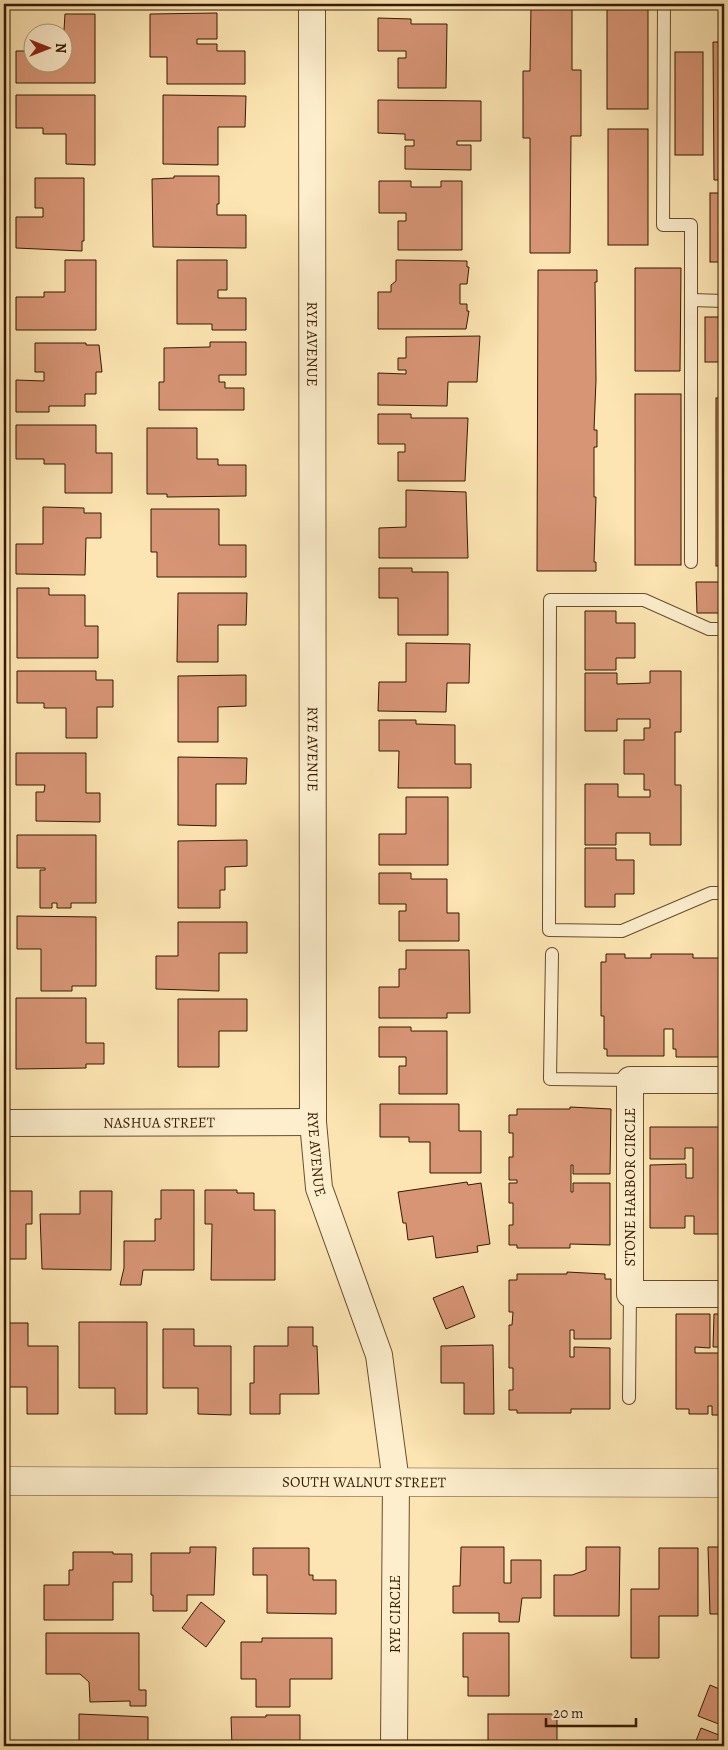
<svg xmlns="http://www.w3.org/2000/svg" width="728" height="1750" font-family="Alegreya,serif">
<style>
.building{fill:#d79576;stroke:#351a00}
.lines{fill:none;stroke-linecap:round;stroke-linejoin:round}
.service-casing{stroke:#674d2c;stroke-width:14}
.minor-casing{stroke:#674d2c;stroke-width:28}
.tertiary-casing{stroke:#674d2c;stroke-width:29}
.service{stroke:#fdeecd;stroke-width:12}
.minor{stroke:#fdeecd;stroke-width:26}
.tertiary{stroke:#fdeecd;stroke-width:28}
.labels{text-anchor:middle;dominant-baseline:central;stroke-width:4.5;stroke-linejoin:round;paint-order:stroke}
.street-label{font-size:15px;fill:#351a00;stroke:#fdeecd}
</style>
<rect width="100%" height="100%" fill="#fce5b2"/>
<filter id="stains"><feTurbulence type="fractalNoise" baseFrequency=".004" numOctaves="4"/><feColorMatrix values="0 0 0 0 .2 0 0 0 0 .09 0 0 0 0 .02 0 0 0 .5 -.17"/></filter>
<radialGradient id="worn" r=".72"><stop offset=".6" stop-color="#630" stop-opacity="0"/><stop offset="1" stop-color="#630" stop-opacity=".3"/></radialGradient>
<g class="building">
<path d="M531 4H572V70H581V136H571L570 253H530V138H523V71H530Z"/>
<rect x="607" y="4" width="41" height="105"/>
<path d="M217 13V39H197V44H217V51H245V84H167V57H150V14Z"/>
<path d="M65 14H95V83H16V51H32V62H62Z"/>
<path d="M378 18 411 19V24H447L446 88H398V58H406V51H378Z"/>
<path d="M713 42H724V180H714Z"/>
<rect x="675" y="52" width="28" height="103"/>
<path d="M16 95H95V165L66 164V134H43V128H16Z"/>
<path d="M163 95 246 96 245 127H218V165L163 164Z"/>
<path d="M378 100 481 101V141H457V145H471V170L405 169V146H414V140H405V134L378 133Z"/>
<rect x="608" y="129" width="40" height="116"/>
<path d="M174 176H219V204H217V215H246V248L153 247 152 179 174 178Z"/>
<path d="M35 178H84V241H82V251L16 248V217H43V208H35Z"/>
<path d="M379 181H411V187H441V181H462V250H398V221H406V213H379Z"/>
<rect x="710" y="193" width="14" height="69"/>
<path d="M65 260H96V330H16V297H44V292H65Z"/>
<path d="M177 260H227V290H218V298H246V330H212V324H177Z"/>
<path d="M396 260 467 261V267H469L467 284H460V304H467V311H469L466 329H378V292H391V285L396 281Z"/>
<path d="M635 268H681L680 371H635Z"/>
<path d="M538 270H597V282H595L596 380 594 430H597V447H594V497H596L594 562H596V571H537Z"/>
<rect x="705" y="317" width="19" height="45"/>
<path d="M480 336 477 382H448L447 406 378 405V373L406 374V370H398V358H406V337Z"/>
<path d="M210 342H246V375H219V382H225V388H244V410H159V382H164V348L210 347Z"/>
<path d="M35 343H86V345H99L102 372H96V394H85V406H49V412H16V380L44 381V372H35Z"/>
<rect x="635" y="394" width="46" height="171"/>
<rect x="716" y="398" width="8" height="168"/>
<path d="M378 414H411V418H468L465 481H398V452H405V444H378Z"/>
<path d="M16 425H96V453H112V493H65V464H44V459H16Z"/>
<path d="M147 428H197V459H218V465H246V496L167 497V494H147Z"/>
<path d="M406 490 466 492 468 558H379V528L406 527Z"/>
<path d="M43 507 84 508V513H101V538H86L85 575 16 574V544H43Z"/>
<path d="M151 509H219V545H246V577H157V552H151Z"/>
<path d="M379 568H412V572H448V635H398V598H379Z"/>
<path d="M696 582H724V613H697Z"/>
<path d="M17 588H49V595H85V626H98V658H17Z"/>
<path d="M178 593H247L246 625H218V662H177Z"/>
<path d="M585 611H616V623H635V658H616V670H585Z"/>
<path d="M406 643 470 644 469 683H447L446 712 378 711 379 682H406Z"/>
<path d="M17 671H96V680H113V707H97V738H66V708H44V703H17Z"/>
<path d="M650 671H681V732H675V785H681V845H650V833H616V845H585V784H618V797H650V790H644V774H624V740H644V728H650V719H617V731H585V673H617V684L650 683Z"/>
<path d="M246 675V706L218 707V742H178V676Z"/>
<path d="M379 720H416V724L455 725V764H471V788H398L399 751H379Z"/>
<path d="M16 753H86V793H100V822L36 821V792H44L45 785H16Z"/>
<path d="M178 757 247 758 246 784H216V826L178 825Z"/>
<path d="M406 797H448V865H379V834H406Z"/>
<path d="M17 835H96V903H71V908H57V903H52V908H40V870H45V868H17Z"/>
<path d="M247 840V866L225 867V890H220V908H178V841Z"/>
<path d="M585 848H616V860H634V894H615V907H585Z"/>
<path d="M379 873H411V879H447V913H459V941H399V911H406V904H379Z"/>
<path d="M17 916 96 917V986H72V991H41V949H17Z"/>
<path d="M178 922H247V953H219V991L156 989V956H178Z"/>
<path d="M406 950H469L470 1013H447V1018H379V987H399V969H406Z"/>
<path d="M606 954H625V958H651V954H693V958H719V954H724V1057H676V1049H673V1029H664V1056H607V1049H604V1016H601V962H606Z"/>
<path d="M16 998H86V1043H104V1064H86V1068L16 1069Z"/>
<path d="M178 999H247V1031H219V1067H178Z"/>
<path d="M379 1027H411V1031H447V1094H399V1066H406V1057H379Z"/>
<path d="M380 1104H459V1131H481V1173H430V1142H409V1137H380Z"/>
<path d="M570 1107 611 1109 610 1174H573V1165H571V1192H573V1183H610V1245L570 1244V1248H517V1245H509V1225H513V1203H509V1183H517V1180H509V1157H513V1133H509V1115H517V1109H570Z"/>
<path d="M650 1127H724V1234H694V1216H685V1228H650V1165L686 1164V1178H693V1148H685V1159H650Z"/>
<path d="M467 1182 468 1185 481 1183 490 1244 477 1246 478 1252 436 1258 433 1236 408 1240 406 1223H403L398 1192Z"/>
<path d="M161 1190H194V1270H143L141 1285H120L124 1268V1241H155V1219H161Z"/>
<path d="M205 1190H237V1193H254V1210H275V1280H211L212 1224H205Z"/>
<path d="M4 1191H32V1224H26V1259H4Z"/>
<path d="M80 1191H112L111 1270 42 1269 40 1214H80Z"/>
<path d="M567 1272 605 1274V1279H611V1339H574V1330H570V1357H574V1347L610 1348V1409H571V1413H517V1410H509V1390H513V1368H509V1325H512L513 1312H509V1280H517V1274H567Z"/>
<path d="M463 1286 475 1317 446 1329 433 1298Z"/>
<path d="M676 1314H710V1348L695 1347V1353H724V1415H712V1406H708V1414H689V1409H676Z"/>
<path d="M714 1314H724V1347H713Z"/>
<path d="M79 1322H147V1414H115V1388H79Z"/>
<path d="M4 1323H28V1346H58V1414H27V1387H4Z"/>
<path d="M288 1327H313V1346H317L319 1394H280V1414H250V1383H254V1346H288Z"/>
<path d="M163 1329H194V1346H231V1415L198 1414V1388H163Z"/>
<path d="M493 1345 494 1414H464V1383H441V1346Z"/>
<path d="M190 1547H216L214 1595H187V1611H153V1595H151V1553H190Z"/>
<path d="M461 1547H504V1583H511V1560H541V1598H522L519 1622H499V1613H453V1586H460Z"/>
<path d="M586 1547H620L619 1616H554V1575H572L586 1570Z"/>
<path d="M708 1547H724V1614H710Z"/>
<path d="M253 1548H309V1575H313V1580H336V1614L267 1613V1575H253Z"/>
<path d="M659 1548H698V1616H659V1658H631V1589H659Z"/>
<path d="M73 1552H113V1554H132V1582H113V1620H44V1585H69V1570H73Z"/>
<path d="M201 1602 225 1621 206 1647 182 1628Z"/>
<path d="M46 1633H139V1690H146V1706H130V1701L90 1702 89 1682 80 1674H46Z"/>
<path d="M463 1633H509V1696H468V1677H463Z"/>
<path d="M262 1638H332V1679H290V1707H256V1679H241V1642H262Z"/>
<path d="M710 1685 724 1691V1726L698 1716Z"/>
<path d="M79 1714 148 1717V1746H79Z"/>
<rect x="488" y="1714" width="69" height="32"/>
<path d="M266 1715H300V1745L232 1746 231 1717H266Z"/>
<path d="M701 1728 724 1737V1746H694Z"/>
</g>
<g class="lines">
<g class="service-casing">
<g id="service">
<path d="M664 4 663 225H691V300"/>
<path d="M691 562V300L724 301"/>
<path d="M724 629H709L644 600H550L549 930 622 931 711 893H724"/>
<path d="M552 954 550 1079 630 1080"/>
<path d="M629 1398 630 1294"/>
</g>
</g>
<g class="minor-casing">
<g id="minor">
<path id="s1" d="M312 4 313 1122 319 1188 379 1355 396 1482 394 1746"/>
<path d="M724 1080H630V1294H724"/>
<path id="s2" d="M4 1123 313 1122"/>
</g>
</g>
<g class="tertiary-casing">
<g id="tertiary">
<path id="s3" d="M4 1481 724 1483"/>
</g>
</g>
<use href="#service" class="service"/>
<use href="#minor" class="minor"/>
<use href="#tertiary" class="tertiary"/>
</g>
<g class="labels">
<g class="street-label">
<text stroke="none"><textPath href="#s1" startOffset="340">RYE AVENUE</textPath></text>
<text stroke="none"><textPath href="#s1" startOffset="745">RYE AVENUE</textPath></text>
<text stroke="none"><textPath href="#s2" startOffset="155">NASHUA STREET</textPath></text>
<text stroke="none"><textPath href="#s1" startOffset="1150">RYE AVENUE</textPath></text>
<text transform="translate(630 1187) rotate(-90)">STONE HARBOR CIRCLE</text>
<text stroke="none"><textPath href="#s3" startOffset="360">SOUTH WALNUT STREET</textPath></text>
<text transform="translate(395 1614) rotate(-90)">RYE CIRCLE</text>
</g>
</g>
<rect width="728" height="1750" fill="none" stroke="#fce5b2" stroke-width="20"/>
<rect x="5" y="5" width="718" height="1740" fill="none" stroke="#351a00" stroke-width="2.5"/>
<rect x="10" y="10" width="708" height="1730" fill="none" stroke="#351a00"/>
<g transform="translate(48 48) rotate(90)"><circle r="24" fill="#fdeecd" stroke="#ad997b"/>
<path d="M0-4L9 19L0 12L-9 19Z" fill="#8f2418"/>
<text y="-8" font-size="14" font-weight="bold" text-anchor="middle" fill="#351a00">N</text>
</g>
<path d="M546 1718v8h90v-8" fill="none" stroke="#351a00" stroke-width="2.5"/>
<text x="553" y="1718" font-size="15" fill="#351a00" stroke="#fdeecd" stroke-width="4" paint-order="stroke">20 m</text>
<rect width="100%" height="100%" filter="url(#stains)"/>
<rect width="100%" height="100%" fill="url(#worn)"/>
</svg>
